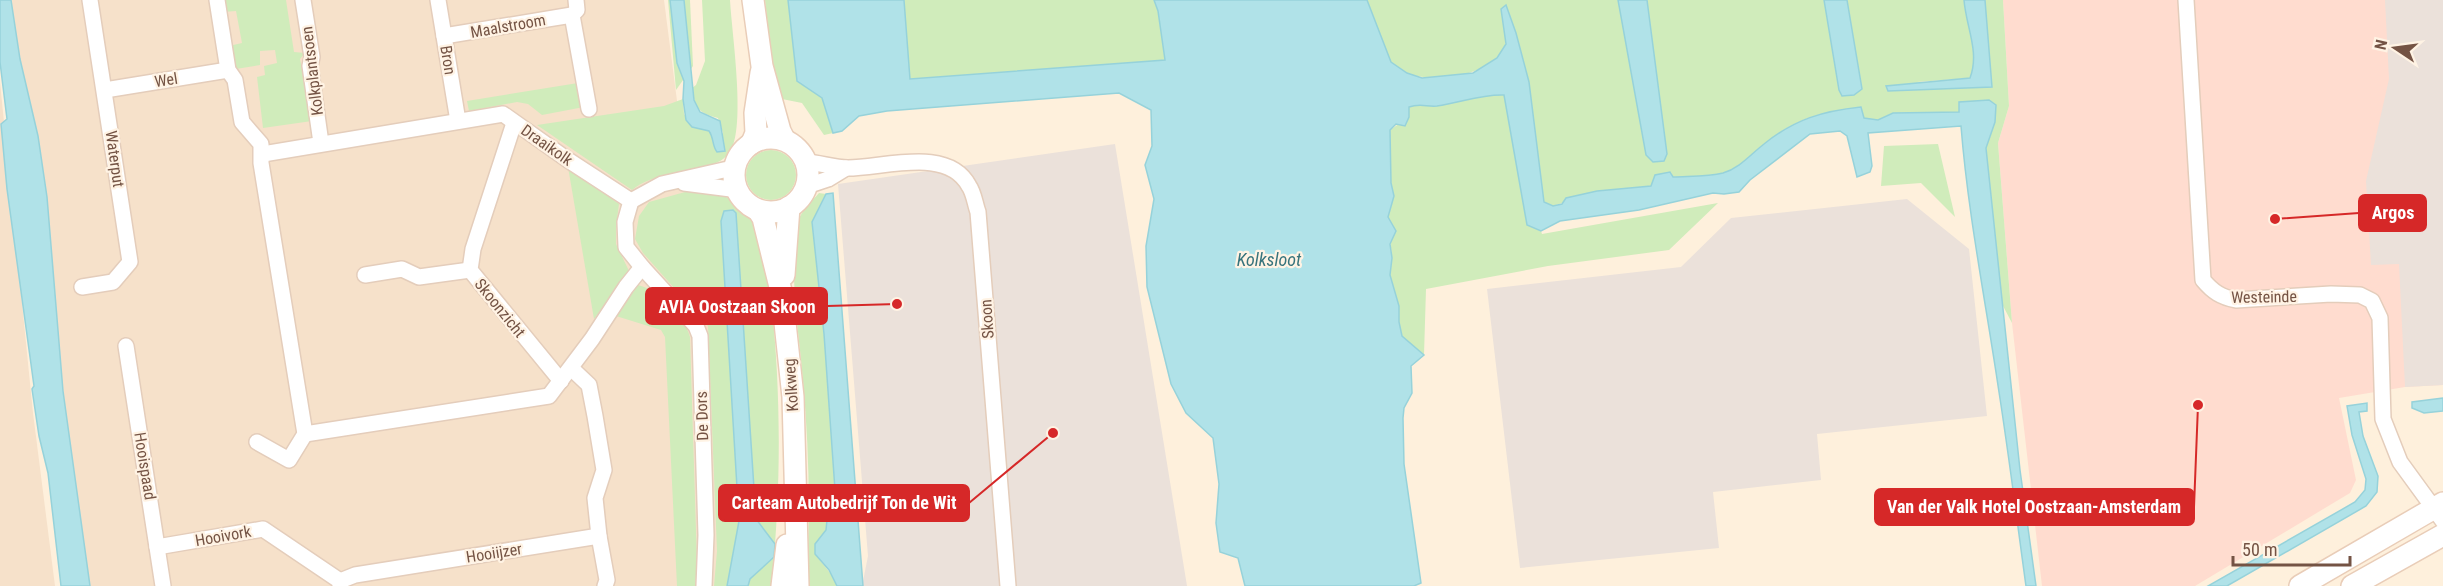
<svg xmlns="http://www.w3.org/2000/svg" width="2443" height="586" font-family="'Roboto Condensed',sans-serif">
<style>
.residential{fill:#f6e1ca}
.commercial{fill:#ffdccf}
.industrial{fill:#ebe1da}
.green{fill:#d0ecbb}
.water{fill:#b0e2e8;stroke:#96d2da;stroke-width:1.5}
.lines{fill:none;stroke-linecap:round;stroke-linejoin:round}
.street-casing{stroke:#e4cdbb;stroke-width:18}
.secondary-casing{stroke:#e9cdb8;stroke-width:24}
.street{stroke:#fff;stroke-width:15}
.secondary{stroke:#fff;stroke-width:21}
.labels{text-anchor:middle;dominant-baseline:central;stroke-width:4.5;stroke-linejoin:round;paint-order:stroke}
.street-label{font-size:16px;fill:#745344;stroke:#fff3e4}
.water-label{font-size:18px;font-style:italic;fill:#37737c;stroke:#fff3e4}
.leader{fill:none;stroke:#d62828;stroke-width:2}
.callout-dot{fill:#d62828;stroke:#fff3e4;stroke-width:2}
.callout{fill:#d62828;stroke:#d62828;stroke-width:2}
.callout-label{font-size:18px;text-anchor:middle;font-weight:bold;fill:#fff}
</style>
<rect width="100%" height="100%" fill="#fef0dc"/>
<g class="residential">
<path d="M7 0H664L681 132 704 148 734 367V532L721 586H79Z"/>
<path d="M0 82 33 413 55 586H0Z"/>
</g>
<path class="commercial" d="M2003 0H2443V385L2405 387 2339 398 2356 480 2350 493 2195 586H2042L2012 323 1998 143 2009 106Z"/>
<g class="industrial">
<path d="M2385 0H2443V385L2405 387 2399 264 2371 265 2366 181 2389 79Z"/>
<path d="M1115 144 1187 586H862L868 556 838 184Z"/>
<path d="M1907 199 1969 249 1987 416 1817 434 1821 480 1713 492 1719 548 1520 568 1487 289 1681 267 1731 218Z"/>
</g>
<g class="green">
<path d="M221 0H286L294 52 305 53 300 59 312 121 263 128 257 77 265 75 264 66 277 63 275 50 260 51V65L236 69 229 46 242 43 236 11 223 12Z"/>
<path d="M668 0H690L693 66 676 90Z"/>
<path d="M702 0H730C732 34 745 119 732 148 728 157 720 162 711 165 686 173 653 173 632 190L537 125 664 106 683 99 684 114 692 127 709 131 713 140 723 133 718 118C698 113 695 108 692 88L696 85 705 61Z"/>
<path d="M765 0H788L797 80 822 98 833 133 824 135 802 103 782 99 772 61Z"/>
<path d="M904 0H1154L1158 11 1165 60 910 79Z"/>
<path d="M1367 0H1618L1646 155 1653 162 1667 154 1647 0H1824L1839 90 1862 89 1847 0H1964C1966 27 1980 51 1970 78L1917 82 1992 87 1985 0H2003L2009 106 1998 143 2012 323 2002 304 1986 148 1995 122 1959 112 1893 113 1878 120 1864 119 1861 107C1823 111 1794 119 1764 144 1751 154 1740 168 1723 173 1708 177 1688 176 1672 177L1671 172 1651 186 1597 191 1553 206 1544 202 1501 9C1502 19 1508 37 1505 46 1493 79 1411 90 1390 61 1381 49 1373 16 1367 0Z"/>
<path d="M578 83 584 107 542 115 528 104 517 102 469 111 467 101Z"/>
<path d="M1484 95H1504L1527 225 1541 231 1542 234 1718 203 1669 250 1548 266 1426 289 1424 355 1402 336 1399 322V306L1390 275 1392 258 1388 217 1394 196 1391 183 1390 130 1409 117V107L1419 103 1435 106Z"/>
<path d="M1938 144 1955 217 1921 183 1881 186 1884 146Z"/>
<circle cx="771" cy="175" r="25"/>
<path d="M568 167 619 204 616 227V244L629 271 594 319Z"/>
<path d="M685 192C713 194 723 190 744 210 747 213 751 216 754 220 767 240 769 276 771 299 780 381 781 462 775 544L756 519 736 214 724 211 721 221 739 521 727 586H714L717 551 708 326 643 253 635 239 639 216 649 202Z"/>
<path d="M819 193 826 194 812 222 824 334 836 505 827 520 826 530 815 544V554L838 583 837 586H806C811 519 809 448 803 381 799 331 788 271 798 222 800 212 812 201 819 193Z"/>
<path d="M638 285C659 290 684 315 690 337L697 562 695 586H677L665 337 661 330 616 316Z"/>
<path d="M774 557 775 586H748L750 579Z"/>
</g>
<g class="water">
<path d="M0 0H11L20 59 38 136 47 197 63 391 90 586H61L48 473 39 436 32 389 34 386 7 189 1 124 7 119 0 62Z"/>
<path d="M670 0H684L694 100 700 112 720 121 725 151 717 152C712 146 714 138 709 131L692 127 686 120 683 99 684 81 677 63Z"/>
<path d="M788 0H904L910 79 1165 60 1158 11 1154 0H1367L1391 62 1407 73 1422 78 1473 73 1497 58 1506 44 1501 9 1506 5 1516 33 1529 82 1544 202 1553 206 1562 204 1566 198 1597 191 1651 186 1655 175 1670 172 1673 177C1688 176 1708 177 1723 173 1740 168 1751 154 1764 144 1795 119 1823 111 1861 107L1864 118 1878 120 1893 113 1959 112V102L1989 100 1996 105 1995 122 1986 148 2020 470 2036 586H2026C2017 521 2009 456 1999 392 1986 303 1968 215 1961 126L1868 133 1872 166 1870 172 1857 177 1847 136 1840 131 1810 134 1750 180 1739 192 1724 194 1713 193 1639 210 1560 221 1541 231 1527 225 1504 95C1481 94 1460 103 1437 106 1427 107 1420 103 1409 107V117L1405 126 1396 124 1390 130 1391 183 1394 196 1388 217 1396 231 1390 244 1392 258 1390 275 1399 306V322L1402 336 1424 355 1411 366 1412 393 1404 408 1403 418 1404 464 1421 583 1414 586H1245L1238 558 1220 552 1216 523 1219 484 1213 438 1186 413 1171 384 1147 287 1146 246 1154 199 1145 165 1152 146 1151 110 1119 93 887 111 859 116 842 131 833 133 822 98 797 81Z"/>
<path d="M1618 0H1647L1667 154 1664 161 1653 162 1646 155Z"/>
<path d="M1824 0H1847L1862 89 1854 95 1842 96 1839 90Z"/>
<path d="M1964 0H1985L1992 87 1888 91 1886 86 1970 78C1980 52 1966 27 1964 0Z"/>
<path d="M833 193 863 586H837L829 570 815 554V544L826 530 827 520 836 504 824 334 812 222 826 194Z"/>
<path d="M733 210 736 213 756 519 775 544 774 557 750 579 748 586H727L739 521 721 221 724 211Z"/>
<path d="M2443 398V411L2424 413 2412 408V402Z"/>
<path d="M2367 403V411L2359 412 2363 436 2378 476 2377 492 2366 506 2227 586H2208L2355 502 2365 490 2366 479 2352 435 2347 406Z"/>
</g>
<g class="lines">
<g class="street-casing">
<g id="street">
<path d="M217 0 228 70 235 80 242 122 261 144V163L305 434 289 460 257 442"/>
<path d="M303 0 312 57 310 66 321 143"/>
<path d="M438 0 458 121"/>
<path d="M2186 0 2203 280C2213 292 2221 297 2236 300L2331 294 2360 295 2372 301 2380 318 2383 419 2400 462 2443 521"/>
<path d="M572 15 589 109"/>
<path d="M444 36 572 15 577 10 576 0"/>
<path d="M105 90 228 70"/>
<path d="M514 123 473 249 470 270 561 381"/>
<path d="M263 154 503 114 568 160 631 201 625 222 626 247 642 267 626 287 592 339 549 396 305 434"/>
<path d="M807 162C820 163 835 168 848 168 884 168 948 146 969 186 974 193 975 204 978 212L1008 586"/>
<path d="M684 183 731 189 737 192"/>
<path d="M807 186 828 179 846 168"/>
<path d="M631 201 662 184 728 169 736 165"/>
<path d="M642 267 696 326 700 336 706 535 704 586"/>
<path d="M365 275 402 269 419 277 470 270"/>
<path d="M82 287 113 282 130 262 90 0"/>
<path d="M126 346 163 586"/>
<path d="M571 368 589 385 595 416 604 470 595 498 599 536"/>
<path d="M157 547 263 529 340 581V586"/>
<path d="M340 581 355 575 599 536 607 580 605 586"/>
</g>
</g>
<g class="secondary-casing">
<g id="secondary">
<path d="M753 0 762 66 780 131 784 139"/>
<circle cx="771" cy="175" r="37"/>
<path d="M752 143 756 133 755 113 761 73"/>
<path d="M758 210 763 218 782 295 793 397 798 586"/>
<path d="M784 275 789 207"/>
<path d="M782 586 787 545"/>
<path d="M2300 586 2443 503"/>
<path d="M2352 586 2443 535"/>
</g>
</g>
<use href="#street" class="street"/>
<use href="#secondary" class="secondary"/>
</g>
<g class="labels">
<g class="street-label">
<text transform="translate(508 26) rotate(-10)">Maalstroom</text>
<text transform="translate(448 60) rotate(81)">Bron</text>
<text transform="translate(312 71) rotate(-97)">Kolkplantsoen</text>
<text transform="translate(166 80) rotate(-9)">Wel</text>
<text transform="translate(547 145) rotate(35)">Draaikolk</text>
<text transform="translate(115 159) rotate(82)">Waterput</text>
<text transform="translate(2264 297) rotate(-1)">Westeinde</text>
<text transform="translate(500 308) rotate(51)">Skoonzicht</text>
<text transform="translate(987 319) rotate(-94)">Skoon</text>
<text transform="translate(791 385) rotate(-94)">Kolkweg</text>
<text transform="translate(702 416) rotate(-92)">De Dors</text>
<text transform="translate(145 466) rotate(81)">Hooispaad</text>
<text transform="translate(223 536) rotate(-10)">Hooivork</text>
<text transform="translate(494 553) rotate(-9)">Hooiijzer</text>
</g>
<g class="water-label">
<text x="1269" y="259">Kolksloot</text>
</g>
</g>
<path class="leader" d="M2275 219L2359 213M897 304L827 306M1053 433L969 503M2198 405L2194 507"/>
<g class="callout-dot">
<circle cx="2275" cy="219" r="6"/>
<circle cx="897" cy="304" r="6"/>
<circle cx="1053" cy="433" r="6"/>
<circle cx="2198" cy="405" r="6"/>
</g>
<g class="callout">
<rect x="2359" y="195" width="67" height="36" rx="6"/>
<rect x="646" y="288" width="181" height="36" rx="6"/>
<rect x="719" y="485" width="250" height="36" rx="6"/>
<rect x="1875" y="489" width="319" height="36" rx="6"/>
</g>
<g class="callout-label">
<text x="2393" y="219">Argos</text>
<text x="737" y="313">AVIA Oostzaan Skoon</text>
<text x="844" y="509">Carteam Autobedrijf Ton de Wit</text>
<text x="2034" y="513">Van der Valk Hotel Oostzaan-Amsterdam</text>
</g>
<g transform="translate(2395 48) rotate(283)" stroke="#fff3e4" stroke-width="4.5" paint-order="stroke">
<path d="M0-4.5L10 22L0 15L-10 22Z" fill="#745344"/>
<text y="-9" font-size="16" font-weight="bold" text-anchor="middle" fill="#745344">N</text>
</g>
<path d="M2233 556v9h117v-9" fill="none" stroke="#745344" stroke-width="3"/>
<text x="2242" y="556" font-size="18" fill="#745344" stroke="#fff3e4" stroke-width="4.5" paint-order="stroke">50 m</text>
</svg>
